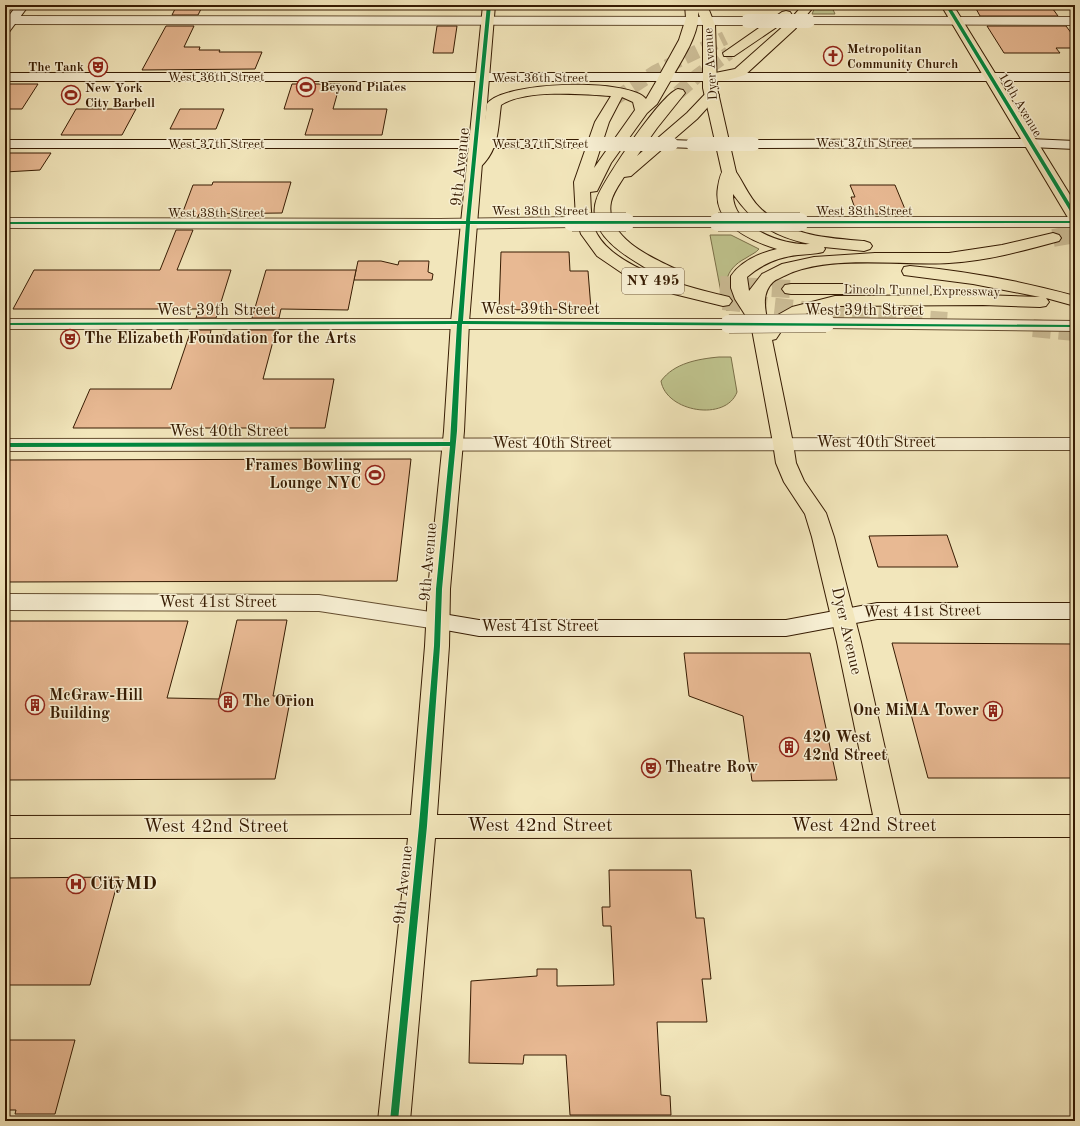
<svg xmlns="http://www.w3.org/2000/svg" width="1080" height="1126" font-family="'Old Standard TT',serif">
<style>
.green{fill:#bfc38d;stroke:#7a6f48}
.building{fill:#e8b993;stroke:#361b02}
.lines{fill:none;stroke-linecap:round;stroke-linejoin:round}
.motorway-tunnel-far1{stroke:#ccbd96;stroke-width:14;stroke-dasharray:14 6;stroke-linecap:butt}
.motorway-tunnel{stroke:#ccbd96;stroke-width:18;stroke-dasharray:18 8;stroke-linecap:butt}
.minor-casing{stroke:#654e30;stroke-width:2}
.secondary-casing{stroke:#361b02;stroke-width:2}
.primary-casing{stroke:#361b02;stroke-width:2}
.motorway-casing{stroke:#361b02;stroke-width:2}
.minor{fill:#f7efd3;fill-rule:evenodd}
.secondary{fill:#f7efd3;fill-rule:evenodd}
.primary{fill:#f2e6bb;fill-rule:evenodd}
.motorway{fill:#f2e6bb;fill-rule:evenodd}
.minor-bridge-far1-casing{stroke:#654e30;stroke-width:14;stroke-linecap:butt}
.minor-bridge-casing{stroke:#654e30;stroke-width:19;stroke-linecap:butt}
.secondary-bridge-casing{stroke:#361b02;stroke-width:14;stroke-linecap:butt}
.minor-bridge-far1{stroke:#f7efd3;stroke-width:14}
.minor-bridge{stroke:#f7efd3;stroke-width:18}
.secondary-bridge{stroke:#f7efd3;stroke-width:14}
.cycleway-casing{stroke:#f7efd3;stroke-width:2}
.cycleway{fill:#00873e;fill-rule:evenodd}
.labels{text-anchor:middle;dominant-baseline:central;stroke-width:3;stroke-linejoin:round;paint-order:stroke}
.far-poi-label{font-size:13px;font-weight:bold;fill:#361b02;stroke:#f7efd3;text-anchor:start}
.far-street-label{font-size:13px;fill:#361b02;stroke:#f7efd3}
.shield{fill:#f7efd3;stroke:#705b41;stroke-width:1}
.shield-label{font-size:15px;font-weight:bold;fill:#361b02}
.street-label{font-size:16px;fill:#361b02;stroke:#f7efd3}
.poi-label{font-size:16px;font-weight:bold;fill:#361b02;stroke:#f7efd3;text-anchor:start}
.near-street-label{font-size:19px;fill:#361b02;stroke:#f7efd3}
.near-poi-label{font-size:19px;font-weight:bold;fill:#361b02;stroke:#f7efd3;text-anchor:start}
</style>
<rect width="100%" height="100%" fill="#f2e6bb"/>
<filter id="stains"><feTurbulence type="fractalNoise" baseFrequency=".005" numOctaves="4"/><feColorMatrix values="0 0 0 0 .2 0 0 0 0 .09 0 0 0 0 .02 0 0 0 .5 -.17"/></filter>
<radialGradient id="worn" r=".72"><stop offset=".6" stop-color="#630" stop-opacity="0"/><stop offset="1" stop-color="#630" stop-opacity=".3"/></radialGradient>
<g class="green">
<path d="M816 5H831L835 14H812Z"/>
<path d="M710 235H731L759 249C756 253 750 255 746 258 723 270 723 287 730 310H726L724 308Z"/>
<path d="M719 357H731L737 392C726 422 666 412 661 381 674 363 698 359 719 357Z"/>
</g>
<g class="building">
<path d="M177 5H203L198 15H172Z"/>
<path d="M974 5H1050L1058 16H980Z"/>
<path d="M166 26H194L184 47H200L199 50H220L219 52H262L255 69 142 70Z"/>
<path d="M437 26H457L453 53H433Z"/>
<path d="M987 26H1066L1075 38V48H1056L1060 53H1004Z"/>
<path d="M5 84H38L22 109H5Z"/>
<path d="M292 84H340L333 109H387L382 135H305L313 109H284Z"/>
<path d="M76 109H136L122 135H61Z"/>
<path d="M180 109H224L216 129H170Z"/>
<path d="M5 153H51L40 170 5 172Z"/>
<path d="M213 182H291L282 213 199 214 198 217H181L193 185H212Z"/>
<path d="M850 185H895L907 214H857L851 197H855Z"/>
<path d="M176 230H193L177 270H231L216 318H196L199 309H13L34 270H160Z"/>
<path d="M501 252H569L570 271H588L591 309 499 310Z"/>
<path d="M358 261H381L398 265 399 261H429L428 272 433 274 432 280H354Z"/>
<path d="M266 270H356L348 310 281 309 279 318H252Z"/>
<path d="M191 330H211L210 335H247L248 330H276L263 379H334L325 428H73L90 389H171Z"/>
<path d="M411 459 397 581 5 582V460Z"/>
<path d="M947 535 958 567H878L869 536Z"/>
<path d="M237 620H287L273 696H291L275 779 5 780V621H188L167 698 219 699Z"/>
<path d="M892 643 1075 644V778H928Z"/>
<path d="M684 653H810L837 780 752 781 743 716 689 696Z"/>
<path d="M609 870H691L696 918H704L711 979H702L707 1022H657L661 1095 670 1096 671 1115H570L566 1055H524L523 1064 469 1063 471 981 537 976V969H557V986L614 985 611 926H603L602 907H610Z"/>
<path d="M119 877 90 985H5V878Z"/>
<path d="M5 1040H75L55 1114H15L16 1110H5Z"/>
</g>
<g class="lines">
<g class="motorway-tunnel-far1">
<path d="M678 93 697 76 729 53"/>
<path d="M616 98 655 72 725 38"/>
</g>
<g class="motorway-tunnel">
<path d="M1053 238 1075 234"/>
<path d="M720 285 791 289"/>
<path d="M723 301 813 311 947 321"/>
<path d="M1033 328 1075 332"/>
</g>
<g class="minor-casing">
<g id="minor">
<path d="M5 16 748 17 752 18 754 21 752 24 748 25 5 24Z"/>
<path d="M808 17H1075V25L804 24 802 21 804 18Z"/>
<path d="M572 217 578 219 580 222 578 225 572 227 440 229 5 228V218L440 219Z"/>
<path d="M626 217H718L724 219 726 222 724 225 718 227H626L620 225 618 222 620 219Z"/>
<path d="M800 217H1075V227H800L794 225 792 222 794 219Z"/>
<path d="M826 318 1075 321V331L826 328 820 327 817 323 820 319Z"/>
<path d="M5 319H729L735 320 738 324 735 328 729 329H5Z"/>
<path d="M1075 438V450L5 451V439Z"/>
<path d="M5 594 319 595 437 613 445 615 449 621 445 627 437 629 319 611 5 610Z"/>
</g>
</g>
<g class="secondary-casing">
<g id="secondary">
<path d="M17 5H29L9 32 5 33V21Z"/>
<rect x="5" y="73" width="1070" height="8"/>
<path d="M1030 139 1075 141V149L1030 147 753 148 748 147 746 144 748 141 753 140Z"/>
<path d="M5 140H584L589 141 591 144 589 147 584 148H5Z"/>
<path d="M671 140 698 141 700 144 698 147 693 148 666 147 664 144 666 141Z"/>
<path d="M877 603H1075V619H877L786 636H479L429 627 425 621 429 615 437 613 479 620H786Z"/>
</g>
</g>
<g class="primary-casing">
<g id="primary">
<path d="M483 5H495L469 322 464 431 450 589 449 646 437 815H873L837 642 812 537 805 514 784 482 776 463 773 443 776 439 783 437 790 439 793 443 796 463 804 481 826 513 834 537 861 642 900 815H1075V837L435 838 410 1121H378L408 838H5V816L411 815 425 646 428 589 444 431 451 322Z"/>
<path d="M685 5H707L715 25 717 88 736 172 734 175 729 176 724 175 722 172 703 88V25L698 12C700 34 682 59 672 78L670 81H660L658 78 679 40 686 18Z"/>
<path d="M941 5H953L1075 203V221L1069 219 1067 216Z"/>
</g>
</g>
<g class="motorway-casing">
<g id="motorway">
<path d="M803 5H815L795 29 745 75 728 80 710 82 705 81 703 78 705 75 735 69 787 23Z"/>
<path d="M786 11 790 12 792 15 790 18 734 56H724L723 53 782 12Z"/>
<path d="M665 74 670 75 672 78 657 104 647 113 611 163 597 191 590 192C591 206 590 222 597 234 617 270 691 288 729 297L732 301 729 305 723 306 674 294 622 273 597 256 581 234 576 218 574 182 595 122 611 96C582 94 525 89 501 105 498 126 499 146 485 162 480 168 477 170 469 168L467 165 478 151 482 144 487 104C503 81 630 78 646 99L660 75ZM622 97 633 102 635 110 594 168 609 122Z"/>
<path d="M678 89 683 90 685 93 657 128 637 156 687 113 707 92H717L719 95 697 119 631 176 624 177C619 185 613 193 611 202 604 237 652 258 678 270L680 274 678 278C664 281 648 269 636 262 620 252 598 237 595 216 594 210 595 203 597 198 604 179 662 93 678 89Z"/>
<path d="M729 168 734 169C743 181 748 196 759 207 787 236 826 238 864 241L870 243 872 246 870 249 864 251 824 247 825 249 823 252C815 254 806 254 798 255 779 257 762 264 747 277L749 291 762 274 782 264 814 257 875 253H949L1002 245 1053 233 1059 235 1061 238 1059 241C1023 251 986 261 949 263 900 266 828 254 784 276 781 278 776 279 773 282 761 294 765 309 768 324L776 316 792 307 835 296 983 295 1040 297 973 284 904 275 902 271 904 267 910 266C966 271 1021 281 1075 296V306L1046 298 1049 302 1046 306 1040 307 983 305 835 306 813 311 796 318 782 330 776 339 772 340 793 443 790 447 783 449 776 447 773 443 751 324 735 299 731 288V276C741 261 760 253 777 249 748 240 712 223 718 187 719 181 720 174 724 169ZM733 194C754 224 775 237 810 244 783 246 732 227 733 194Z"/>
<path d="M791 284H843L849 285 852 289 849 293 843 294H791L785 293 782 289 785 285Z"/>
</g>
</g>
<use href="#minor" class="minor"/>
<use href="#secondary" class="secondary"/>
<use href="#primary" class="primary"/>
<use href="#motorway" class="motorway"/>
<g class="minor-bridge-far1-casing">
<path id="minor-bridge-far1" d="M748 21H808"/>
</g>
<g class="minor-bridge-casing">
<g id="minor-bridge">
<path d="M572 222H626"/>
<path d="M718 222H800"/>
<path d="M729 324 826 323"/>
</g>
</g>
<g class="secondary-bridge-casing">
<g id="secondary-bridge">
<path d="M584 144H671"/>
<path d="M693 144H753"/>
</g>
</g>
<use href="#minor-bridge-far1" class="minor-bridge-far1"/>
<use href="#minor-bridge" class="minor-bridge"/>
<use href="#secondary-bridge" class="secondary-bridge"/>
<g class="cycleway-casing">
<g id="cycleway">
<path d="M487 5H491L470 221H1075V223L470 224 463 321 1075 325V327L462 324 457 431 442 589 440 646 427 826 398 1121H390L419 826 434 646 436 589 450 446 5 447V443L450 442 457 324 5 325V323L458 321 466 224H5V222L466 221Z"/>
<path d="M945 5H949L1075 212V217L1073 216Z"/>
</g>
</g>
<use href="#cycleway" class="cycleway"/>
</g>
<defs>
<g id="church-ring" transform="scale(1)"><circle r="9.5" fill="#f7efd3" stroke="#8f2418" stroke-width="1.5"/><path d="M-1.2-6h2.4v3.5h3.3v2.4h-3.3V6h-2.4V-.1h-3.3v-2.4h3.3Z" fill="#8f2418"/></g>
<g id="theatre-ring" transform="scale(1)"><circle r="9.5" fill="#f7efd3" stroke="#8f2418" stroke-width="1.5"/><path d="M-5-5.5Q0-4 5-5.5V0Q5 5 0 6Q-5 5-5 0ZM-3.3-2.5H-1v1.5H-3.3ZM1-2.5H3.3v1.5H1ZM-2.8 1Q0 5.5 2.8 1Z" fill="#8f2418"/></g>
<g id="stadium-ring" transform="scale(1)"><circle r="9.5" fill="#f7efd3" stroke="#8f2418" stroke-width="1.5"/><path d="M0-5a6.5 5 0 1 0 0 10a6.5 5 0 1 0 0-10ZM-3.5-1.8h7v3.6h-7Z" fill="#8f2418"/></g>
<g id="building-ring" transform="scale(1)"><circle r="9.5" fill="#f7efd3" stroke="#8f2418" stroke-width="1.5"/><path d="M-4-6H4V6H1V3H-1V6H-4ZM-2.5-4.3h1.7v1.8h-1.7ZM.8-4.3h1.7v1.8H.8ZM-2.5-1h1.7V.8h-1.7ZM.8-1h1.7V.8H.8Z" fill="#8f2418"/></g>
<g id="hospital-ring" transform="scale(1)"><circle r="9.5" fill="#f7efd3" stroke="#8f2418" stroke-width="1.5"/><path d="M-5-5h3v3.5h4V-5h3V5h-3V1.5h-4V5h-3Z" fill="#8f2418"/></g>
</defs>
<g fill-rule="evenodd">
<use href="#church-ring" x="833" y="56"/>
<use href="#theatre-ring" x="98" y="67"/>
<use href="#stadium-ring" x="306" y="87"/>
<use href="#stadium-ring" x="71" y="95"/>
<use href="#theatre-ring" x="70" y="339"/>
<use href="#stadium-ring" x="375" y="475"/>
<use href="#building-ring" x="228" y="702"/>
<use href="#building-ring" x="35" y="705"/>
<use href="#building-ring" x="993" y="711"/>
<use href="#building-ring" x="789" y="747"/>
<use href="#theatre-ring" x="651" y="768"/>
<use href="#hospital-ring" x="76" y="884"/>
</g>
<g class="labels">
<g class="far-poi-label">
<text x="847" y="49">Metropolitan<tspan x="847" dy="15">Community Church</tspan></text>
<text x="84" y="67" text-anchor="end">The Tank</text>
<text x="320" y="87">Beyond Pilates</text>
<text x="85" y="88">New York<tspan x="85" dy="15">City Barbell</tspan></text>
</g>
<g class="far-street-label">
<text transform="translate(711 64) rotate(-94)">Dyer Avenue</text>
<text x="216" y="77">West 36th Street</text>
<text x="540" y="78">West 36th Street</text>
<text transform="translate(1020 105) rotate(59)">10th Avenue</text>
<text x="864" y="143">West 37th Street</text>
<text x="216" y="144">West 37th Street</text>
<text x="540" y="144">West 37th Street</text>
<text x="540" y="211">West 38th Street</text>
<text x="864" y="211">West 38th Street</text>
<text x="216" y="213">West 38th Street</text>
<text transform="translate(922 291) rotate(1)">Lincoln Tunnel Expressway</text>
</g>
<rect class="shield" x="622" y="268" width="62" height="26" rx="3"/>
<g class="shield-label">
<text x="653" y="281">NY 495</text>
</g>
<g class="street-label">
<text transform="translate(461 167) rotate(-84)">9th Avenue</text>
<text x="540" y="310">West 39th Street</text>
<text x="216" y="311">West 39th Street</text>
<text x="864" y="311">West 39th Street</text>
<text x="229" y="432">West 40th Street</text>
<text x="876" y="443">West 40th Street</text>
<text x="552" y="444">West 40th Street</text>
<text transform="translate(429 562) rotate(-85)">9th Avenue</text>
<text x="218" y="603">West 41st Street</text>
<text transform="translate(922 612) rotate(-1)">West 41st Street</text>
<text x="540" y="627">West 41st Street</text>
<text transform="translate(846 631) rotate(77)">Dyer Avenue</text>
<text transform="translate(404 885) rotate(-84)">9th Avenue</text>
</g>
<g class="poi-label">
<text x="84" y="339">The Elizabeth Foundation for the Arts</text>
<text x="361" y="466" text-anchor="end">Frames Bowling<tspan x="361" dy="18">Lounge NYC</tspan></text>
<text x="49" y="696">McGraw-Hill<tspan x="49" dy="18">Building</tspan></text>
<text x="242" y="702">The Orion</text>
<text x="979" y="711" text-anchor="end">One MiMA Tower</text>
<text x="803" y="738">420 West<tspan x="803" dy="18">42nd Street</tspan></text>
<text x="665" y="768">Theatre Row</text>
</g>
<g class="near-street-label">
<text x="540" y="826">West 42nd Street</text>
<text x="864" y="826">West 42nd Street</text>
<text x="216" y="827">West 42nd Street</text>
</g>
<g class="near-poi-label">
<text x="90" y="884">CityMD</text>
</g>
</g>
<rect width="1080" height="1126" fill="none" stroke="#f2e6bb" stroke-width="20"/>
<rect x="6" y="6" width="1068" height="1114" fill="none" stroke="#361b02" stroke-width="2"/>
<rect x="10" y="10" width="1060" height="1106" fill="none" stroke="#361b02"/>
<rect width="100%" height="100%" filter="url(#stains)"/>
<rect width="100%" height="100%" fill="url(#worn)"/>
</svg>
